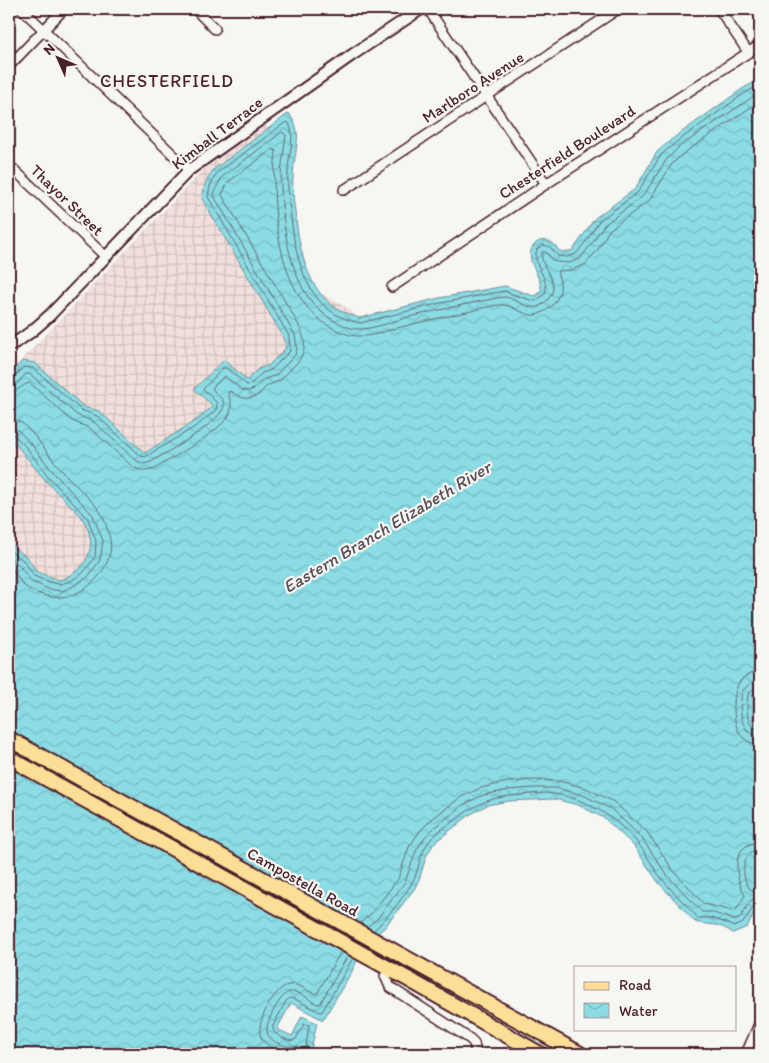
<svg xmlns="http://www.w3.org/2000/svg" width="769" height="1063" font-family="Itim,sans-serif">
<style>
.industrial{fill:url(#industrial-grid)}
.water{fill:url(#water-waves);stroke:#71909a}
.pier{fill:#f6f6f2}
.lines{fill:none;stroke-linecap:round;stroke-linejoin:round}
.shore{stroke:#646b75;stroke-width:1}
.minor-casing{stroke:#4a1f2b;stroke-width:12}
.tertiary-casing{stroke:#4a1f2b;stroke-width:14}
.primary-casing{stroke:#4a1f2b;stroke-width:18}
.minor{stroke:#f6f6f2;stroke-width:9}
.tertiary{stroke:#f6f6f2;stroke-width:10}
.primary{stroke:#fcde96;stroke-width:14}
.labels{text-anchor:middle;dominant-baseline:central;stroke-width:4.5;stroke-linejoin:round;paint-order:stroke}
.street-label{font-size:16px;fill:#4a1f2b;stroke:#f6f6f2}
.neighbourhood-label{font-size:18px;letter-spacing:1px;fill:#4a1f2b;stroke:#f6f6f2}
.water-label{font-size:18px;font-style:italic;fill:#5a4e59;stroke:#f6f6f2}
</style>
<defs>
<pattern id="industrial-grid" width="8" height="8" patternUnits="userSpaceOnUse" patternTransform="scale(1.25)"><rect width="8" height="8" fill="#f1dfdb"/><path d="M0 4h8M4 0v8" fill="none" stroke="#d0bfbc"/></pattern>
<pattern id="water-waves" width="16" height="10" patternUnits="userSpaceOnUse" patternTransform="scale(1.25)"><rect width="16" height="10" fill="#8bdce4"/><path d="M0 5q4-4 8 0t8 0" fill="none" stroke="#79bcc4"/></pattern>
</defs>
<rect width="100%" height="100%" fill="#f6f6f2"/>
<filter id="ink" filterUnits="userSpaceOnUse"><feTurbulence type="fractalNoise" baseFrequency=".02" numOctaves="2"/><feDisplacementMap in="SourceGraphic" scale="10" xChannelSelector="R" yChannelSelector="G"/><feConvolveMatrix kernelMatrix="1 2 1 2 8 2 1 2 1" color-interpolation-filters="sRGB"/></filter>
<g filter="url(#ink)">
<path class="industrial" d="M266 124 296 280 349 309 437 402 9 722V373L203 170Z"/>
<path class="water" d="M760 79V690L753 695V719L760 728V857L754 868 760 889V905L747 927 733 933C718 922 710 926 695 922L658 882 633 845 604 818 578 805 554 799 509 801 487 805 471 814 434 843 426 857 420 877 415 888 385 927 366 943 351 973 323 1020 291 1003 277 1029 292 1036 302 1016 317 1023 310 1054H9V544L27 557 37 572 60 580C85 571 99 549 85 523 78 511 56 492 46 481 33 466 22 451 9 437V376L22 361 35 363 84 407 99 411 145 453 196 420 213 406 194 389 224 360 247 380 259 368 268 366 286 348 284 338 202 199 205 184 213 170 289 113C292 119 296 124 297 131 299 144 293 162 293 177 292 191 294 205 296 219 301 261 312 307 360 318L439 298 505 286 534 296 541 291C543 276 520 257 536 243 540 240 543 240 547 241 554 242 556 246 559 251L567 252 573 250 595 218 635 189 657 152 672 139 742 89Z"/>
<path class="pier" d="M9 729 380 934 368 944 359 962 9 768Z"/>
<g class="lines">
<g class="shore">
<path d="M9 379 14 377 24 367 33 368 81 410 97 416 141 456 145 457 198 425 216 410 217 403 203 389 223 368H226L247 385 251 384 262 373 271 370 290 351 289 336 208 197 210 186 217 173 286 122 289 123C296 138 288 156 288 172 287 187 289 202 291 217 296 262 308 314 360 323L441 303 504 291 533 301 537 300 545 294C550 276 531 266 537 249L541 246 544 245 550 247 558 256 567 257 576 254 587 240 599 221 638 192 661 155 675 143 745 93 760 85"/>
<path d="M9 385 17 383 26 374H30L77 415 94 422 137 461 144 464 151 462C165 453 226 420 224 404 223 397 215 394 212 388L223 377H226L242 390 248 391 254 389 265 379 276 375 295 355 297 348 295 335 214 196 216 188 222 177 282 132 286 135C284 152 280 170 281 188 283 230 291 298 333 320 341 324 351 330 361 329 377 328 394 321 409 317 435 311 461 305 487 300 492 299 500 297 505 297 521 300 534 318 549 298 562 283 539 268 542 252H546L552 260 557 262 569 263 580 259 592 243 604 225 643 196 667 159 679 147 760 92"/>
<path d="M9 392C19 392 22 384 30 383L72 421 90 428 134 468 145 471 155 469C171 458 224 430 230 413 232 406 231 400 228 394L229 391C236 393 241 400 250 398 259 397 262 389 269 385 281 380 282 379 291 369 309 352 307 341 296 320L222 195 228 182 273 149 276 151C270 204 277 299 331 327 340 332 349 336 359 336 370 337 382 332 393 329 417 323 442 317 467 312 476 310 495 304 504 305 518 307 528 321 543 312 555 306 562 295 560 281 559 277 557 275 558 271L572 270 586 264 599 248 609 230 649 201 672 164 684 153 760 101"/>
<path d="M9 420C14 420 19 421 23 424 38 437 47 454 60 468 71 482 92 499 101 513 105 519 107 528 109 535 119 570 77 607 43 595 37 593 28 590 23 585 18 579 15 572 9 567"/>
<path d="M9 427 18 430 31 444 53 472 93 515 103 541 100 560 88 577 74 586 62 591 48 589 31 581 19 565 9 558"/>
<path d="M9 434 14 435 27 448 48 476 88 519 96 541 95 557 83 573 71 581 60 584 49 582 34 576 24 561 9 550"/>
<path d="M760 672C738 673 734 689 734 708 734 725 739 744 760 744"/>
<path d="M760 680 752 682 743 690C738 706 739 735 760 737"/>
<path d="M760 686 756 687 748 694C747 706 744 728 760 730"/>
<path d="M760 849C742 850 740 875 749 888 752 891 756 892 759 894L760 893"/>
<path d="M360 923 371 914 398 879 409 847 420 831 432 819 461 797 481 788 507 782 534 780 559 781 586 788 614 802 647 832 673 870 704 904 733 911 736 910 745 895C734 876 730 843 760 842"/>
<path d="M367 927 377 919 405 882 416 851 425 837 436 826 465 804 483 795 508 790 534 788H557L583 795 611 809 641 837 667 875 702 912H711L735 920 740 918 750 901 759 896 760 897"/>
<path d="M373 931C387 918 407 894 415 877 420 863 421 850 431 839 438 831 447 826 455 820 479 802 491 797 521 795 532 794 545 792 555 794 587 799 615 817 636 841 646 852 652 867 662 879 673 892 686 905 698 918H711L726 923 734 927 743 923 754 906 760 904"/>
<path d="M286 1054C277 1051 265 1046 261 1037 255 1024 274 988 288 985 299 982 307 992 317 994L341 951"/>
<path d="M299 1054 298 1046C288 1048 268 1043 267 1031 265 1023 281 994 289 992 298 990 310 1000 317 1004H320L348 955"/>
<path d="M305 1054 309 1025 304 1024 296 1039 291 1041C284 1039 272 1035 273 1026L286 1001 290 998 295 999 320 1012H322L353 958"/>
</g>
<g class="minor-casing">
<g id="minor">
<path d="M22 9 189 170"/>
<path d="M195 9 215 29"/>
<path d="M428 9 546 184"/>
<path d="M719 9 748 52"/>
<path d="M9 66 64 9"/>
<path d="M9 165 105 256"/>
<path d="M344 190 618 9"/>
<path d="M392 287 546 184 760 45"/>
<path d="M385 976 390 987 470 1039 474 1043 476 1054"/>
<path d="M746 1054 760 1022"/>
</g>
</g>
<g class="tertiary-casing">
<path id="tertiary" d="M9 346C25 338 37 327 50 315L189 170 352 55 421 9"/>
</g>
<g class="primary-casing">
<g id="primary">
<path d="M9 739 580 1054"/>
<path d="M9 758 406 978 540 1054"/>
</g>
</g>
<use href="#minor" class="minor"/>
<use href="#tertiary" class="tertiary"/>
<use href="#primary" class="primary"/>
</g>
</g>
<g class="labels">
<g class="street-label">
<text transform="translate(473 87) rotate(-33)">Marlboro Avenue</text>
<text transform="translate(217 133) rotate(-37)">Kimball Terrace</text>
<text transform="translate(567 152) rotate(-33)">Chesterfield Boulevard</text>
<text transform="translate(67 200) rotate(44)">Thayor Street</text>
<text transform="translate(303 882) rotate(29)">Campostella Road</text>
</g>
<g class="neighbourhood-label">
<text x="167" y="81">CHESTERFIELD</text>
</g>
<g class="water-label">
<text transform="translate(387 527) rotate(-31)">Eastern Branch Elizabeth River</text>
</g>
</g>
<rect width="769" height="1063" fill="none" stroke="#f6f6f2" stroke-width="30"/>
<rect x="15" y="15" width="739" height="1033" fill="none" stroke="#4a1f2b" stroke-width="2" filter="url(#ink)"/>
<rect x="574" y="966" width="162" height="65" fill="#f6f6f2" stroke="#b1a0a2"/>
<rect x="584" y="982" width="25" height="8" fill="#fcde96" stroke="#b1a0a2"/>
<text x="619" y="990" font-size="15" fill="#4a1f2b">Road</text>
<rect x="584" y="1003" width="25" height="15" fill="url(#water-waves)" stroke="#b1a0a2"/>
<text x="619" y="1016" font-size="15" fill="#4a1f2b">Water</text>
<g transform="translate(58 58) rotate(315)" stroke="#f6f6f2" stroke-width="4" paint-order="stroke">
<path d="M0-4L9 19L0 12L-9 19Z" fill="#4a1f2b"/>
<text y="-8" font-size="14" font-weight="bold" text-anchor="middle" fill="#4a1f2b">N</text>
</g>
</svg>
